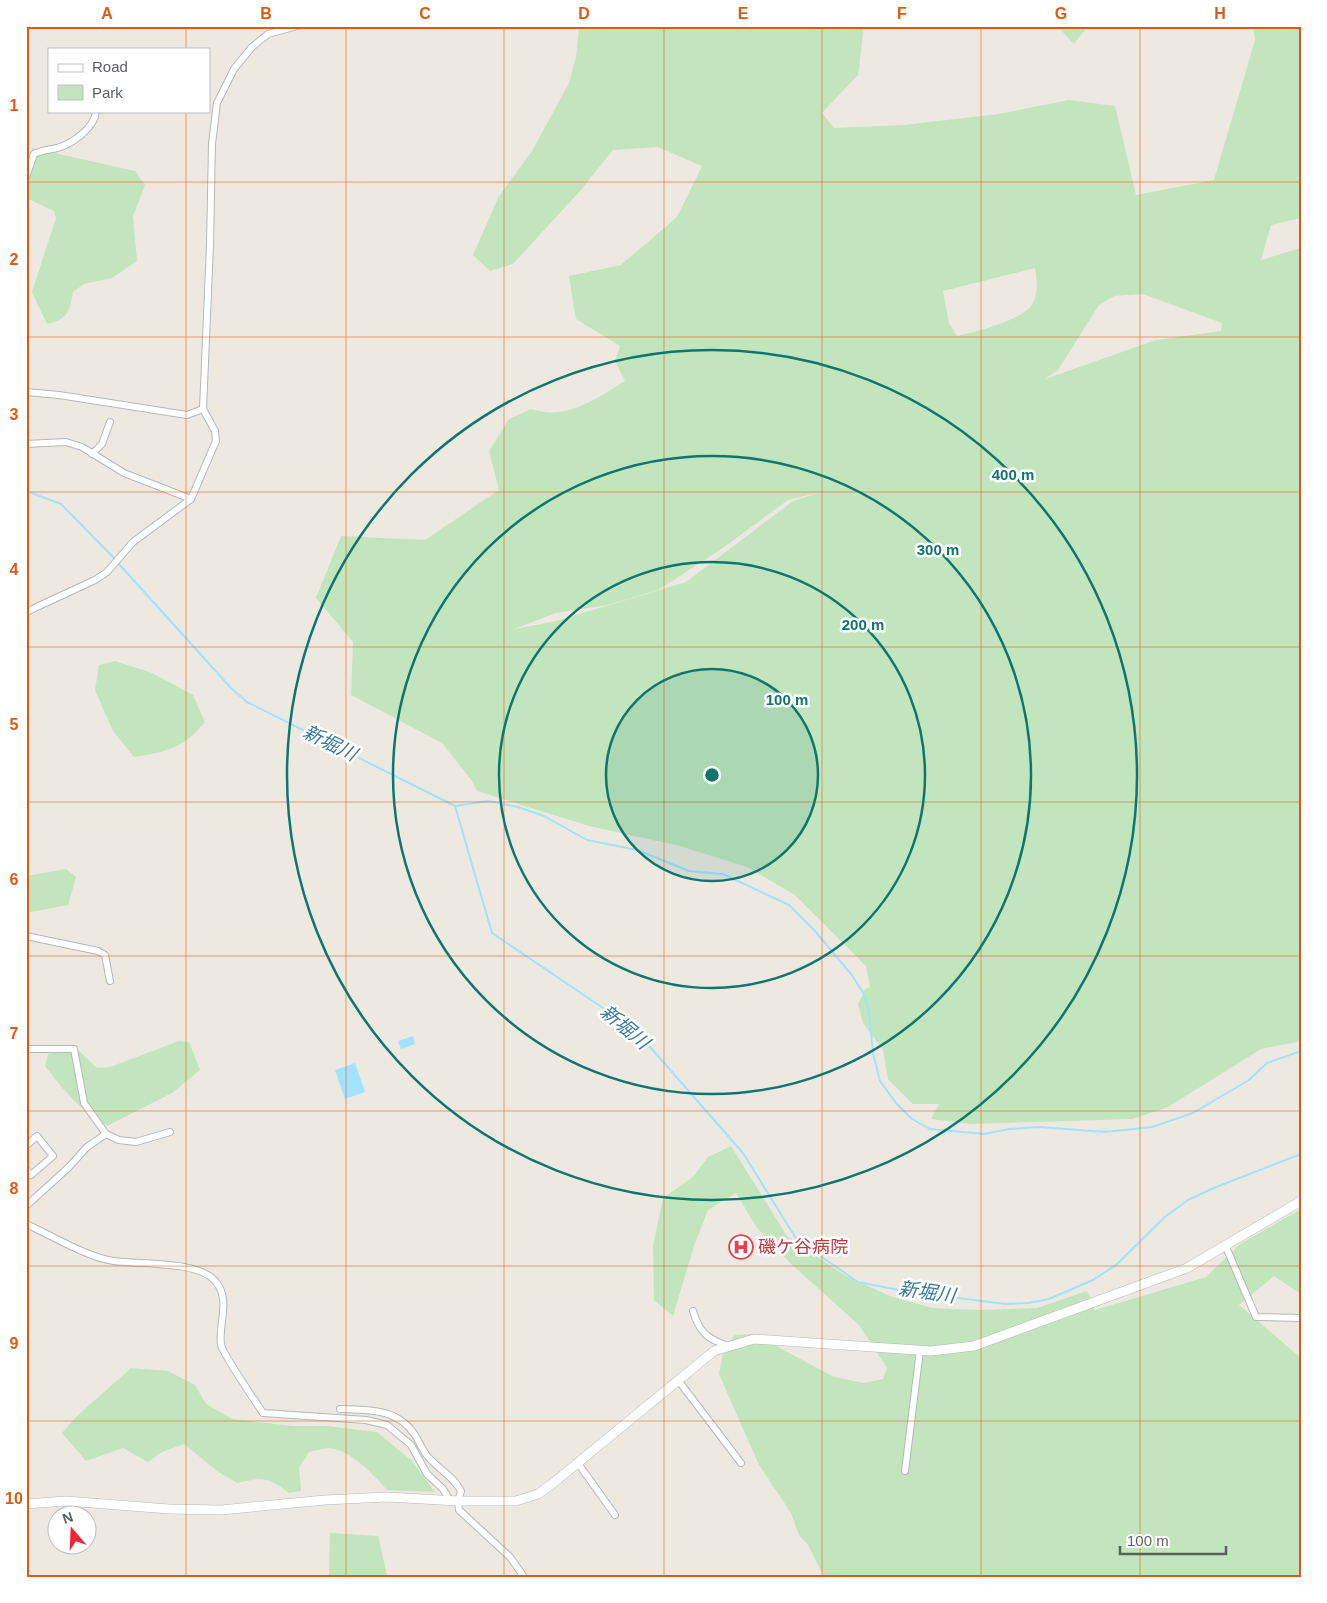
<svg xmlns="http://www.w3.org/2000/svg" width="1327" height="1603" font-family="Helvetica,'Noto Sans JP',sans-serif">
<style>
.green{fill:#c2e5bd;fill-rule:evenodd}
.water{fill:#9fe3ff}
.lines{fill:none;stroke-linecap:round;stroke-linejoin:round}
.stream{stroke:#9fe3ff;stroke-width:2}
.street-casing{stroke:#b4b8bc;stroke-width:8}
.secondary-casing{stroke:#b3b8bc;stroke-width:10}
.street{stroke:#fff;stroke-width:6}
.secondary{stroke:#fff;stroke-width:9}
.grid{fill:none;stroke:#e15910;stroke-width:1;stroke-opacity:0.55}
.ring{fill:none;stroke:#0f766e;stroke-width:2.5}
.labels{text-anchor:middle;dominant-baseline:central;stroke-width:5;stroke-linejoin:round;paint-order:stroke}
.health-label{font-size:18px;fill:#be3a42;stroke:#fff;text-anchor:start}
.water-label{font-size:19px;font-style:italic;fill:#37799f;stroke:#fff}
.centre{fill:#0f766e;stroke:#fff;stroke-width:2.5}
.ring-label{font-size:15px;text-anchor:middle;font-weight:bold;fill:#0f766e;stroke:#fff;stroke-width:5;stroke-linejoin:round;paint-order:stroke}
.neatline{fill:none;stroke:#e15910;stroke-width:2}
.grid-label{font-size:16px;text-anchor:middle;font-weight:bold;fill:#e15910}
</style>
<rect width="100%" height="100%" fill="#ede9e1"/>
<g class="green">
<path d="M864 26 858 75 822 113 834 128 904 125 999 114 1069 100 1115 106 1136 195 1214 180 1255 40 1253 26H1301V218L1271 225 1261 260 1301 248V1041L1261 1049 1168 1107 1132 1119 971 1124 931 1119 939 1104H913L888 1079 883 1050 863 1023 858 1004 865 989 870 987 866 966 795 895 747 867 680 846 589 826 477 791 472 781 442 743 351 695 353 642 316 598 341 536 425 540 499 490 489 451 509 419 531 409C566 421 596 399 625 381L615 361 620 346 576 319 569 276 621 265 677 217 702 166 658 147 613 150 580 191 513 264 490 271 473 255 499 196 532 151 569 83 576 57 579 27ZM1035 268C1037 280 1039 295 1031 306 1020 321 975 332 957 336L949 323 943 291ZM1143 294 1222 323 1221 331 1156 340 1045 379 1058 370 1099 305 1114 296ZM821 492 793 501 686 582 553 622 514 629 556 613 608 605 658 590 720 550 788 500Z"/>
<path d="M1057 26H1088L1074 44Z"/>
<path d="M32 148 135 171 145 185 133 216 137 261 112 278 84 284 73 292C70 311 67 320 47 324L32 292 56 218 54 211 26 198V181Z"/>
<path d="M115 661 152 673 193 695 205 722C184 748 166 752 134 757L113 731 95 690 99 665Z"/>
<path d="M66 869 76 877 68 905 26 913V876Z"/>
<path d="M179 1041 189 1042 200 1070 172 1093 107 1126C81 1111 63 1090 45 1066L48 1054 59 1051H79L97 1068 110 1067Z"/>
<path d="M731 1146 787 1236 844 1275 890 1296 932 1308 978 1310 1037 1308 1087 1291 1095 1310 1206 1277 1240 1244 1301 1209V1294L1274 1276 1239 1305 1301 1358V1577H824L808 1545 799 1535 791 1513 759 1465 719 1374 724 1348 735 1335 754 1334 834 1377 864 1383 883 1379 887 1368 859 1325 791 1264 757 1228 736 1193 708 1210 694 1246 673 1316 654 1300 653 1246 663 1198 693 1177 708 1157Z"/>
<path d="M131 1368 168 1371 195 1385 206 1404 232 1419 292 1426H327L377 1432 411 1460 435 1492 387 1490C374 1475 351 1450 329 1448 323 1448 315 1451 309 1452L299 1468 301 1491 289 1493C268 1477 263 1477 237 1483L217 1471 184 1444 162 1452 148 1462 123 1448 86 1461 62 1433 76 1417Z"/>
<path d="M330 1533 378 1536 387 1575 390 1577H329Z"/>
</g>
<g class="water">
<path d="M413 1036 415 1044 401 1049 398 1041Z"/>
<path d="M355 1063 365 1092 345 1099 335 1070Z"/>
</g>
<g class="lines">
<g class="stream">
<path d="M26 491 61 504 115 559"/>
<path d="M118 563 231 688 247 702 455 806"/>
<path d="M455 806 492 933 603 1008 644 1040 743 1153 797 1240 858 1282 904 1291 1005 1304 1028 1303 1049 1299 1093 1280 1116 1265 1165 1217 1188 1200 1216 1187 1301 1154"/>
<path d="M455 806 488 801 518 807 544 816 587 840 637 850 689 871 723 874 789 905 815 931 851 974 864 994 869 1011 873 1053 880 1081 896 1103 912 1119 930 1129 984 1134 1009 1129 1039 1127 1105 1132 1152 1127 1193 1113 1249 1080 1267 1063 1301 1051"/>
</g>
<g class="street-casing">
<g id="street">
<path d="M26 177 34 154C42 150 49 150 57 148 72 144 95 128 96 111"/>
<path d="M26 392 59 395 187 415 203 409"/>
<path d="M26 444 66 442 82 447 124 473 191 499"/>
<path d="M92 454 102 444 110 422"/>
<path d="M26 612 95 580 107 572 133 542 191 499 216 441 215 431 203 409 210 245 212 144 217 103 234 69 252 47 268 34 297 26"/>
<path d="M26 936 98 951 105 955 110 981"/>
<path d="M26 1049H74L84 1103 106 1134 119 1140 136 1142 170 1132"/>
<path d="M26 1146 37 1136 53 1156 31 1175 26 1169"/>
<path d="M26 1206 68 1168 87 1147 106 1134"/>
<path d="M26 1224C53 1236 86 1257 114 1261 139 1265 199 1260 216 1282 231 1300 218 1325 221 1345 223 1354 255 1401 263 1413L366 1420 387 1425 411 1445 427 1474 443 1489 450 1500"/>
<path d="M1226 1247 1256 1317 1301 1318"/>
<path d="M693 1311C699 1332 708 1340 729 1346"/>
<path d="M678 1380 741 1463"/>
<path d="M340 1409C369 1410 397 1408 415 1435 420 1443 423 1452 429 1458 440 1470 454 1477 461 1491L458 1501 459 1510 510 1557 524 1577"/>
<path d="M577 1462 615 1515"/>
<path d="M905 1471 920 1350"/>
</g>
</g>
<g class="secondary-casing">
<path id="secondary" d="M26 1504 66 1501 169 1509 221 1510 325 1500 387 1497 458 1501H516L538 1494 552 1484 714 1351 754 1339 931 1351 974 1346 1187 1268 1301 1201"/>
</g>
<use href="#street" class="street"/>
<use href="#secondary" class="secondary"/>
</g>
<path class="grid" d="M186 26V49M346 26V1577M504 26V1577M664 26V1577M822 26V1577M981 26V1577M1140 26V1577M186 111V1577M26 182H1301M26 337H1301M26 492H1301M26 647H1301M26 802H1301M26 956H1301M26 1111H1301M26 1266H1301M26 1421H1301"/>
<circle cx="712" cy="775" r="106" fill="#0f766e" fill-opacity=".12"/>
<g class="ring">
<circle cx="712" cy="775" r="106"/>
<circle cx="712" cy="775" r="213"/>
<circle cx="712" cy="775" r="319"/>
<circle cx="712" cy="775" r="425"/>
</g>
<defs>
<g id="hospital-ring" transform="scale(1.25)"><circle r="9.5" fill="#fff" stroke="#e0444e" stroke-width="1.5"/><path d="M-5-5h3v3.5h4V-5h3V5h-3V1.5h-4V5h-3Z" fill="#e0444e"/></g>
</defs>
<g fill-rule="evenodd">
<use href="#hospital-ring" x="741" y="1247"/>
</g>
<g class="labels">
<g class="health-label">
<text x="758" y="1247">磯ケ谷病院</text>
</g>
<g class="water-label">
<text transform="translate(330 743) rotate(26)">新堀川</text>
<text transform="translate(625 1027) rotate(40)">新堀川</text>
<text transform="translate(927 1292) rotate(8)">新堀川</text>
</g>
</g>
<circle cx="712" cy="775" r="8" class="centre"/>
<g class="ring-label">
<text x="1013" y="480">400 m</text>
<text x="938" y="555">300 m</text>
<text x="863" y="630">200 m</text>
<text x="787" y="705">100 m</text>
</g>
<rect width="1327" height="1603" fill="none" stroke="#ffffff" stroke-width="55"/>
<rect x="48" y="48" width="162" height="65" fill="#ffffff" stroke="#bdbfc0"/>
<rect x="58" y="64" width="25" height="8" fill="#ffffff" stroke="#bdbfc0"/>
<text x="92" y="72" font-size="15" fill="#5a5f62">Road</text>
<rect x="58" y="85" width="25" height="15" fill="#c2e5bd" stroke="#bdbfc0"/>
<text x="92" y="98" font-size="15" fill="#5a5f62">Park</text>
<g transform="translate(72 1530) rotate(341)"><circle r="24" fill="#ffffff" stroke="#bdbfc0"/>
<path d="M0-4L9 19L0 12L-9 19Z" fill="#eb2935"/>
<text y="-8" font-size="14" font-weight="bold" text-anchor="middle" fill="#5a5f62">N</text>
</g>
<path d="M1120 1546v8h106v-8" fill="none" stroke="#5a5f62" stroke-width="2.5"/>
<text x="1127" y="1546" font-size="15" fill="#5a5f62" stroke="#ffffff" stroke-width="4" paint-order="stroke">100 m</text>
<rect x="28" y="28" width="1272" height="1548" class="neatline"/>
<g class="grid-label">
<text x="107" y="19">A</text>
<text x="266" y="19">B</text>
<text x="425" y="19">C</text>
<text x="584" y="19">D</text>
<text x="743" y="19">E</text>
<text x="902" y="19">F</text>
<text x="1061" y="19">G</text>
<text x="1220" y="19">H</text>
<text x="14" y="111">1</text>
<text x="14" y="265">2</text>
<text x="14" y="420">3</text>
<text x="14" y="575">4</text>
<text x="14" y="730">5</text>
<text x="14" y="885">6</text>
<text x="14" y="1039">7</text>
<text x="14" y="1194">8</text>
<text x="14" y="1349">9</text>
<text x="14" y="1504">10</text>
</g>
</svg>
